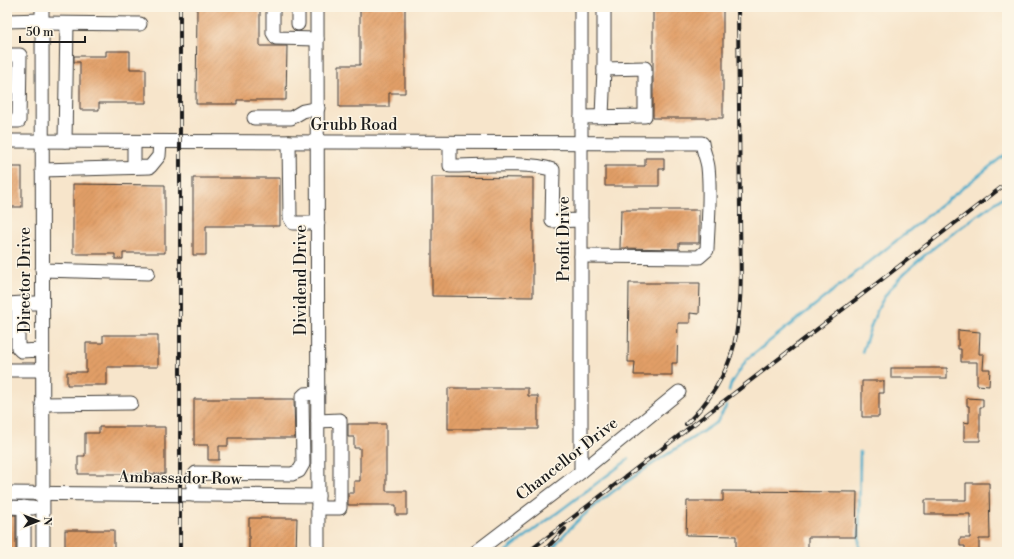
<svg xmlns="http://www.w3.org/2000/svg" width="1014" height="559" font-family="'Libre Bodoni',serif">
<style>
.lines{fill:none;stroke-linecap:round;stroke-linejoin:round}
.stream{stroke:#49abc9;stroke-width:2.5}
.building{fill:url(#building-hatch)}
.minor-casing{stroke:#3d3a36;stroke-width:15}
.minor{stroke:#fff;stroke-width:13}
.rail-casing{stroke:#1c1c1c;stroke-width:4}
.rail{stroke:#fcf5e5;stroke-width:2.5;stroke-dasharray:8;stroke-linecap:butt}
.labels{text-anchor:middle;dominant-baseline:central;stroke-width:3;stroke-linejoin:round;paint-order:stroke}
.street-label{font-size:16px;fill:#1c1c1c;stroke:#fcf5e5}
</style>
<defs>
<pattern id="building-hatch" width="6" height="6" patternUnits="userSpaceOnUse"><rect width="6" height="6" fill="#e29f67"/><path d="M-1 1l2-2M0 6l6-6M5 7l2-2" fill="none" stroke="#c18859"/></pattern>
</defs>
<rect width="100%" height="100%" fill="#fcf5e5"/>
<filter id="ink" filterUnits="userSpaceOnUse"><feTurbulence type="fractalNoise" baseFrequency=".025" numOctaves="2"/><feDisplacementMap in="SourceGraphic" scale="8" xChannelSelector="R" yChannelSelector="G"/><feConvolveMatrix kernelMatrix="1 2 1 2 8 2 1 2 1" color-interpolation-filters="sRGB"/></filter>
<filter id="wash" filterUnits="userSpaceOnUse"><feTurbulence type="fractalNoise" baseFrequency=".012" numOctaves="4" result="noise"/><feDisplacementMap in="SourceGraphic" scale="16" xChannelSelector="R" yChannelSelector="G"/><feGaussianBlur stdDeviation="0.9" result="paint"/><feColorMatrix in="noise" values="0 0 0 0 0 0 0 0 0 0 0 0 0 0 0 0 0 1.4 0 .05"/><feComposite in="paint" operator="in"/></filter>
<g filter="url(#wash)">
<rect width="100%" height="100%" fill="#f7e5cb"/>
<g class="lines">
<g class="stream">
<path d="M862 352C869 333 875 310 887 293 914 257 970 222 1007 194"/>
<path d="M729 391 731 384 747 359 1007 153"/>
<path d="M505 552 629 459"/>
<path d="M550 552C586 501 665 457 717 422L727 405"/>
<path d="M859 552 860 452"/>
</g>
</g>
<g id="blocks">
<g class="building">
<path d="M197 7H260V46H287L286 100H237V104H196Z"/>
<path d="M360 7H405V93H389V107H339V65H360Z"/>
<rect x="653" y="7" width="70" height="111"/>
<path d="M106 51H130V69H146V103H99V110H80V62H74V56H106Z"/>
<path d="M645 158H664V169H659V186H605V166H645Z"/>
<rect x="7" y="167" width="15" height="40"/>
<path d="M432 177 533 178V297L432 296Z"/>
<path d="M193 178H280V226H206V255H193Z"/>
<path d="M73 184 165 185V253H123V259H115V254H73Z"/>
<path d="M621 210H699V243H679V249L620 248Z"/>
<path d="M629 283H700L699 314 690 313V323H678L677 363H672V375H634L635 362H628Z"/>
<path d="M958 330 980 332 979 354H984L983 369H990L989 386 977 385V362H961V349H958Z"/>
<path d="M103 335H158V367H107V385H67V372H86V343H103Z"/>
<rect x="891" y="368" width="56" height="10"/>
<path d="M862 381H884V393H879V417H862Z"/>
<path d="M448 388H528V396H538V429H448Z"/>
<path d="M967 398 983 399V407H980V441H964V422L969 423V406H967Z"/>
<path d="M194 399H294L295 438H228V446H219V460H208V445H194Z"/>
<path d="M348 424H386V491H407V515H396V505H348V493H354V481H360V448H354V437H348Z"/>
<path d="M99 427H165V474H78V456H85V433H99Z"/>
<path d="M966 483H989L990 539H979V552H965V546H960V538H970V514H925V500H966Z"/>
<path d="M723 491 857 492 856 537H808V552H736V536L686 535 687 501H723Z"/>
<rect x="7" y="515" width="9" height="37"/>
<path d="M249 518H297L296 552H249Z"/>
<rect x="65" y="530" width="49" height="22"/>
</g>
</g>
</g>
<g filter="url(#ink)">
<use href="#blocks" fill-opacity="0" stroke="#3d3a36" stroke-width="1"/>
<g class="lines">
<g class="minor-casing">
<g id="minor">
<path d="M42 7 43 552"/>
<path d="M273 7V33L276 38 317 39"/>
<path d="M298 7V24"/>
<path d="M317 7 318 552"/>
<path d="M7 21 42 20"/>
<path d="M42 23 140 24"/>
<path d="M7 55H20L19 121H7"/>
<path d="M602 116 604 69"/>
<path d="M581 117 645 116V68L604 69V7"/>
<path d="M254 118H291L303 111 318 108"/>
<path d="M7 141 702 143C703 151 707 159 708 167 711 194 708 222 707 250L699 257 581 256"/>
<path d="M65 141 67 24"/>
<path d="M134 142V167"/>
<path d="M289 142 290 218 293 223H318"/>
<path d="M450 143V166C477 166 529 161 553 170L552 221 581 220"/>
<path d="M42 170 150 167 159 156 160 142"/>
<path d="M42 270 148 273"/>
<path d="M42 303H23L18 308V348L21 351 42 350"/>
<path d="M7 304 23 303"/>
<path d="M7 370H42"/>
<path d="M42 404 131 403"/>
<path d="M318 421 340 420V508H318"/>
<path d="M581 472V7"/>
<path d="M7 493 318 496"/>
<path d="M193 495V477L196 473 292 474 299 471 303 464 302 397 305 394 318 393"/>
<path d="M7 507 33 508"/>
<path d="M24 552V507"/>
<path d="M476 552 581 472 679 392"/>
</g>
</g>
<use href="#minor" class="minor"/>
<g class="rail-casing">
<g id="rail">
<path d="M180 7V552"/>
<path d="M686 424C708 403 727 375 734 345 744 302 740 256 740 212 739 144 739 75 738 7"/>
<path d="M528 552 1007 183"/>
<path d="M543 552 565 529"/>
</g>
</g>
<use href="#rail" class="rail"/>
</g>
</g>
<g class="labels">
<g class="street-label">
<text x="354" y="125">Grubb Road</text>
<text transform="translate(564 239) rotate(-90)">Profit Drive</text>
<text transform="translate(25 280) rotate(-90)">Director Drive</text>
<text transform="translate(301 280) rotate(-90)">Dividend Drive</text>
<text transform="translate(567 459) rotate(-38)">Chancellor Drive</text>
<text transform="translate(180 478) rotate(1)">Ambassador Row</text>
</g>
</g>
<rect width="1014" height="559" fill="none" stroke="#fcf5e5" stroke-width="24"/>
<g transform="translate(38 521) rotate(90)" stroke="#fcf5e5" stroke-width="3" paint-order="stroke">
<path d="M0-3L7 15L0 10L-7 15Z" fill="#1c1c1c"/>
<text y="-6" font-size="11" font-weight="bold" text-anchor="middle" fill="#1c1c1c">N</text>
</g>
<path d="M20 36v6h65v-6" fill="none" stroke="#1c1c1c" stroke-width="2"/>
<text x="26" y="36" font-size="12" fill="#1c1c1c" stroke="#fcf5e5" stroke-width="3" paint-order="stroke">50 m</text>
</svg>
